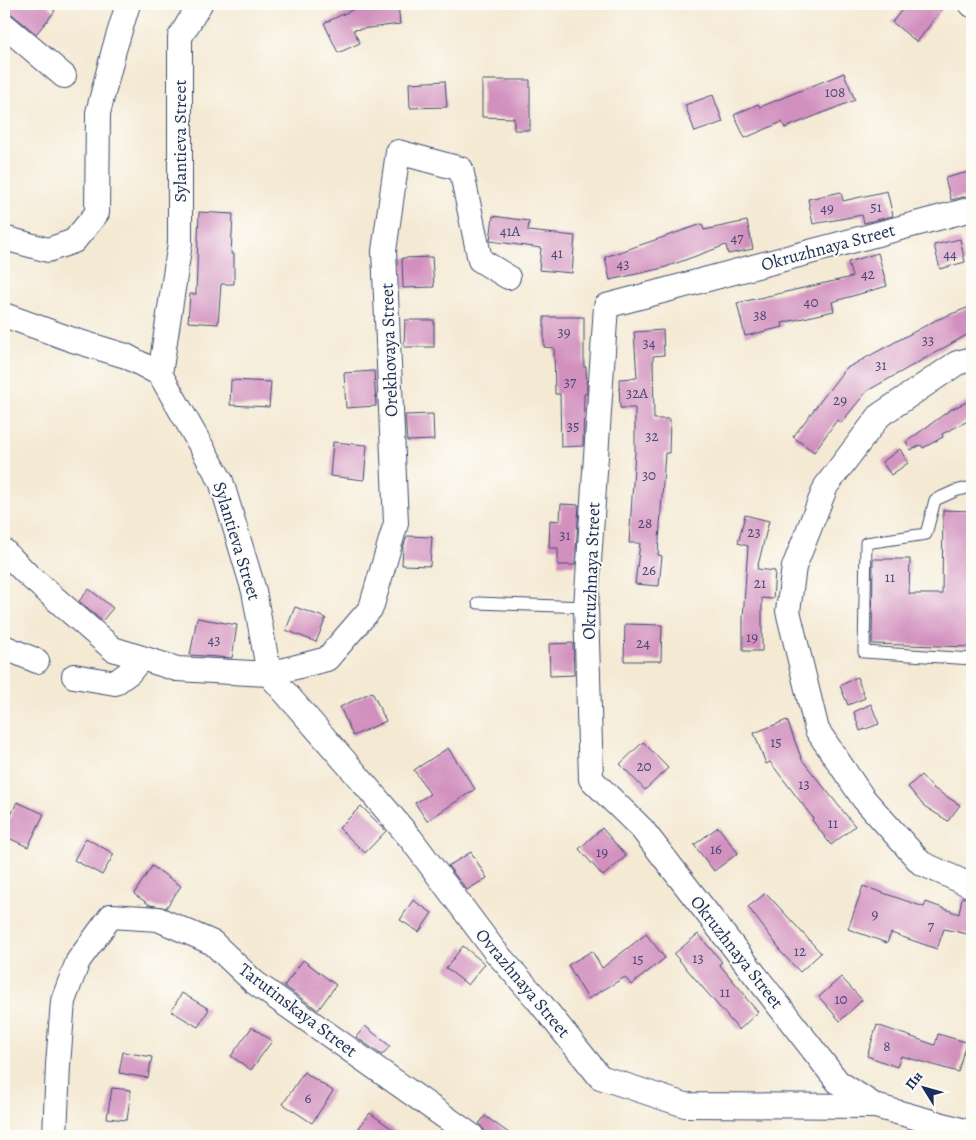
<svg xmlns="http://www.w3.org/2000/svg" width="976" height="1140" font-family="Alegreya,serif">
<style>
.building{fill:#d290be}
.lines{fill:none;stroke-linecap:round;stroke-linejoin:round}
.service-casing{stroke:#3c4b70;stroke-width:13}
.minor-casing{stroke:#3c4b70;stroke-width:26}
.service{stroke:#fff;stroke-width:11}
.minor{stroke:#fff;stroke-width:24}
.labels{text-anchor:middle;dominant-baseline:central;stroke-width:4;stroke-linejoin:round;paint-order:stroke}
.number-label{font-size:15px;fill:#494776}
.street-label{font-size:18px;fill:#1b2f5e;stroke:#fdfcf7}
</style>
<rect width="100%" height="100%" fill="#fdfcf7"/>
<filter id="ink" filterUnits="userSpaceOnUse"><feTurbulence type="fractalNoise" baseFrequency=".02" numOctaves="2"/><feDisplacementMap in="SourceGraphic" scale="10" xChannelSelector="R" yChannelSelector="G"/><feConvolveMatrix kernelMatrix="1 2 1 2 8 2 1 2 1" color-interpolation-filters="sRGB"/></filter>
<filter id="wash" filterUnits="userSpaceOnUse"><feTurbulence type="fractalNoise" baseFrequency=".0096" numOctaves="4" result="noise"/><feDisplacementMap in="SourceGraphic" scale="20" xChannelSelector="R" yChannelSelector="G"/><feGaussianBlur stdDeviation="1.12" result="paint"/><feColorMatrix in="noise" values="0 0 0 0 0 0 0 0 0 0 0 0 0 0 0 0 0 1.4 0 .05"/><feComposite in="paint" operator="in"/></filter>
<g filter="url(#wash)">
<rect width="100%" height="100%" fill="#f4e9d3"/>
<g id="blocks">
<g class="building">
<path d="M4 4H46L55 11 36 34 13 15 4 11Z"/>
<path d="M370 4H398L400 24 353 30 360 43 338 53 324 23 363 5Z"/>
<path d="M907 4H946L917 42 892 22Z"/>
<path d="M844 73 855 100 785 128 782 122 745 138 734 115 758 104 760 107Z"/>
<path d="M482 80H530V130H514V118L482 117Z"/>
<path d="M445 81 447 107 410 108 409 83Z"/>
<path d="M713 95 723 122 695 132 685 105Z"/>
<path d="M972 171V195L951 200 945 178Z"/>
<path d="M887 191 893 216 864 223 862 215 813 224 808 199 841 192 843 201Z"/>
<path d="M199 212 233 214 231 254H234V284H221L218 324 188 322 190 294H196Z"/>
<path d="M493 216 529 221 528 231 575 236 572 273 539 270 541 248 490 241Z"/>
<path d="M747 221 753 249 728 254 726 245 663 268 610 280 605 257 702 224 704 230Z"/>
<path d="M960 239 965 262 940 269 934 245Z"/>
<path d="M878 253 887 286 832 302 834 311 782 323 783 327 745 336 737 303 852 277 848 262Z"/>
<path d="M432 257 434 287 403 288 402 258Z"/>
<path d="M972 306V332L867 391 841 423 837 420 814 452 793 437 845 369 936 320Z"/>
<path d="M544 317H584V367H586L587 392 586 394H584L583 446 561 447 560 394H555L554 348 544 347Z"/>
<path d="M405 320H434V347H404Z"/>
<path d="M663 330 664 355 653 356 654 419H670L669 453H665L658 555 662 556 659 586 635 584 640 543H629L635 452V408H620L619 379 637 378 634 332Z"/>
<path d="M374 371 376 406 346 408 344 373Z"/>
<path d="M231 380 271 382 269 407 230 405Z"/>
<path d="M967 402 972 412V419L942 434 943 437 923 448 921 445 911 450 906 442 950 410Z"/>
<path d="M433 414 434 440 407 441 405 415Z"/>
<path d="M333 442 367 445 364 480 330 476Z"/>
<path d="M900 449 908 463 891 475 882 462Z"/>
<path d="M561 504 579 505 575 565H558V548H549L550 520 560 521Z"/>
<path d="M943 510 972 511V647L872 644 873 559H910L909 594H942Z"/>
<path d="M745 515 769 521 757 569 775 571 773 599 762 598V651H743V618L748 546 738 543Z"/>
<path d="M407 536 432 537 430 566 402 565 403 548Z"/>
<path d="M89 589 113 608 102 621 79 601Z"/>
<path d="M295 607 326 618 316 642 286 630Z"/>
<path d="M197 618 237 625 232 658 190 655Z"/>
<path d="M625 624 662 625 661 661H624Z"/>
<path d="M573 643 574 675 550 676 549 644Z"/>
<path d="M857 677 865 698 848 705 840 686Z"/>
<path d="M372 692 386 721 353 736 340 707Z"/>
<path d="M871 704 879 724 860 731 854 712Z"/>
<path d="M787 720 802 760 855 826 831 845 812 820 813 818 770 762 766 764 754 733Z"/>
<path d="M643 742 668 768 645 790 620 764Z"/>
<path d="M448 748 475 789 427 821 415 803 430 794 414 770Z"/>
<path d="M921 775 933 788 960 805 948 821 924 806 908 787Z"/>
<path d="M17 802 44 814 28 847 4 836V831Z"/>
<path d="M361 806 386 831 365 853 339 828Z"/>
<path d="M718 827 738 853 714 871 694 845Z"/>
<path d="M602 828 626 856 603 876 579 849Z"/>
<path d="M86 838 114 854 102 875 74 860Z"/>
<path d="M471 852 487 878 467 890 448 866Z"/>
<path d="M152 866 181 886 166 908 150 905 134 894Z"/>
<path d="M863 886 924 907 926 902 959 914 962 897 972 900V935L944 929 937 949 891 933 887 943 848 929Z"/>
<path d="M766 893 821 953 800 972 779 950 780 949 748 907Z"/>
<path d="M413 900 432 913 419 932 400 920Z"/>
<path d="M646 934 665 958 631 985 625 977 588 999 568 965 592 951 602 968Z"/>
<path d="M698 934 722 962 719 964 746 996 745 997 758 1012 739 1030 674 954Z"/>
<path d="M463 946 485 964 468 985 446 968Z"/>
<path d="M303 960 336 985 318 1010 284 986Z"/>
<path d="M841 977 862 1000 840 1021 819 997Z"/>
<path d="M182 993 209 1009 198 1027 171 1011Z"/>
<path d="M877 1025 935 1045 938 1034 966 1042 958 1072 901 1056 897 1067 867 1056Z"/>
<path d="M365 1026 390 1046 382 1055 356 1037Z"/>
<path d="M252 1027 272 1041 251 1070 231 1056Z"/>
<path d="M123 1052 152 1057 148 1078 119 1073Z"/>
<path d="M304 1072 333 1091 312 1123 283 1104Z"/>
<path d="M112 1088 131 1090 127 1120 107 1118Z"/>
<path d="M370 1113 402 1136H353Z"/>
<path d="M485 1116 513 1136H486L484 1130 479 1124Z"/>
</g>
</g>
</g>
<g filter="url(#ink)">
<use href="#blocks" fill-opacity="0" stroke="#3c4b70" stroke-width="1"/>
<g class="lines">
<g class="service-casing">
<g id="service">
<path d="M972 487 955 491 935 500 926 534 866 543 864 652 972 659"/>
<path d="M478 603 586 607"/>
</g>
</g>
<g class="minor-casing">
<g id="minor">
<path d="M200 4 180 37V243L160 374 221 481 254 591 269 674"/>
<path d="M971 4 972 5"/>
<path d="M4 25 64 76"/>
<path d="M4 238 48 250 74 241 97 213 98 113 114 50 128 4"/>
<path d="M4 315 73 340 126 356 160 374"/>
<path d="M972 359 957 363 880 415 826 486 794 567 788 611 817 730 863 798 921 863 972 886"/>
<path d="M4 551 27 574 113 649 177 669 269 674 327 659 371 608 396 523 384 251 398 152 461 169 480 260 508 277"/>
<path d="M4 647 37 661"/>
<path d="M269 674 350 767 411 839 494 950 537 999 600 1077 685 1105 875 1106 972 1133"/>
<path d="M74 676 115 683 130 672 141 658"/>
<path d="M875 1106 838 1082 642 829 591 779 586 607 606 306 972 209"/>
<path d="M55 1136 58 1065 63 1001 78 961 111 916 158 919 213 943 254 982 472 1136"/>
</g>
</g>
<use href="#service" class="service"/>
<use href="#minor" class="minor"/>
</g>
</g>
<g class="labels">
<g class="number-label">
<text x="835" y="92">108</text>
<text x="876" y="207">51</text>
<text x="827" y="208">49</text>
<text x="510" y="231">41А</text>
<text x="737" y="238">47</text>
<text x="557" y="253">41</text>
<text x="950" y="254">44</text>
<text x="623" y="264">43</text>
<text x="868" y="274">42</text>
<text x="811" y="302">40</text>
<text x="760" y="315">38</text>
<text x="564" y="332">39</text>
<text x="928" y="340">33</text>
<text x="649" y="343">34</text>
<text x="881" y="365">31</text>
<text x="570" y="382">37</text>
<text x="637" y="393">32А</text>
<text x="840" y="400">29</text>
<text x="573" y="426">35</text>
<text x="652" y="436">32</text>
<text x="649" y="475">30</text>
<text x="645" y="523">28</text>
<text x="754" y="532">23</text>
<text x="565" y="535">31</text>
<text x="649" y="570">26</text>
<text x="890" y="577">11</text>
<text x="760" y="583">21</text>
<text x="752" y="637">19</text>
<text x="214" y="640">43</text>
<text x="643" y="643">24</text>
<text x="776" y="742">15</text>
<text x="644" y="766">20</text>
<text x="804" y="784">13</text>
<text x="833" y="823">11</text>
<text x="716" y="849">16</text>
<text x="602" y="852">19</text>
<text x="875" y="914">9</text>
<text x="931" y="926">7</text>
<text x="800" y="951">12</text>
<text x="698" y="958">13</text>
<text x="638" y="959">15</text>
<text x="725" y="992">11</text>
<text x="841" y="999">10</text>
<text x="887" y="1046">8</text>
<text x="308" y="1098">6</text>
</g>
<g class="street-label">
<text transform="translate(180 141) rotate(-90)">Sylantieva Street</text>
<text transform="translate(828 247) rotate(-15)">Okruzhnaya Street</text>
<text transform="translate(389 350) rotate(-92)">Orekhovaya Street</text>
<text transform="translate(237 541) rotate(73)">Sylantieva Street</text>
<text transform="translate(591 571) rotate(-88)">Okruzhnaya Street</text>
<text transform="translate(737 952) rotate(52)">Okruzhnaya Street</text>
<text transform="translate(523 983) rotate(50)">Ovrazhnaya Street</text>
<text transform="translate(298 1010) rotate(37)">Tarutinskaya Street</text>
</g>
</g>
<rect width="976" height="1140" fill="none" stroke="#fdfcf7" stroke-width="20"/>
<g transform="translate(924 1088) rotate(307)" stroke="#fdfcf7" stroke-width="4" paint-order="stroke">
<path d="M0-4L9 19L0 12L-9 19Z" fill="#1b2f5e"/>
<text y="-8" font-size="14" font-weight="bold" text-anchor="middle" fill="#1b2f5e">Пн</text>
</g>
</svg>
